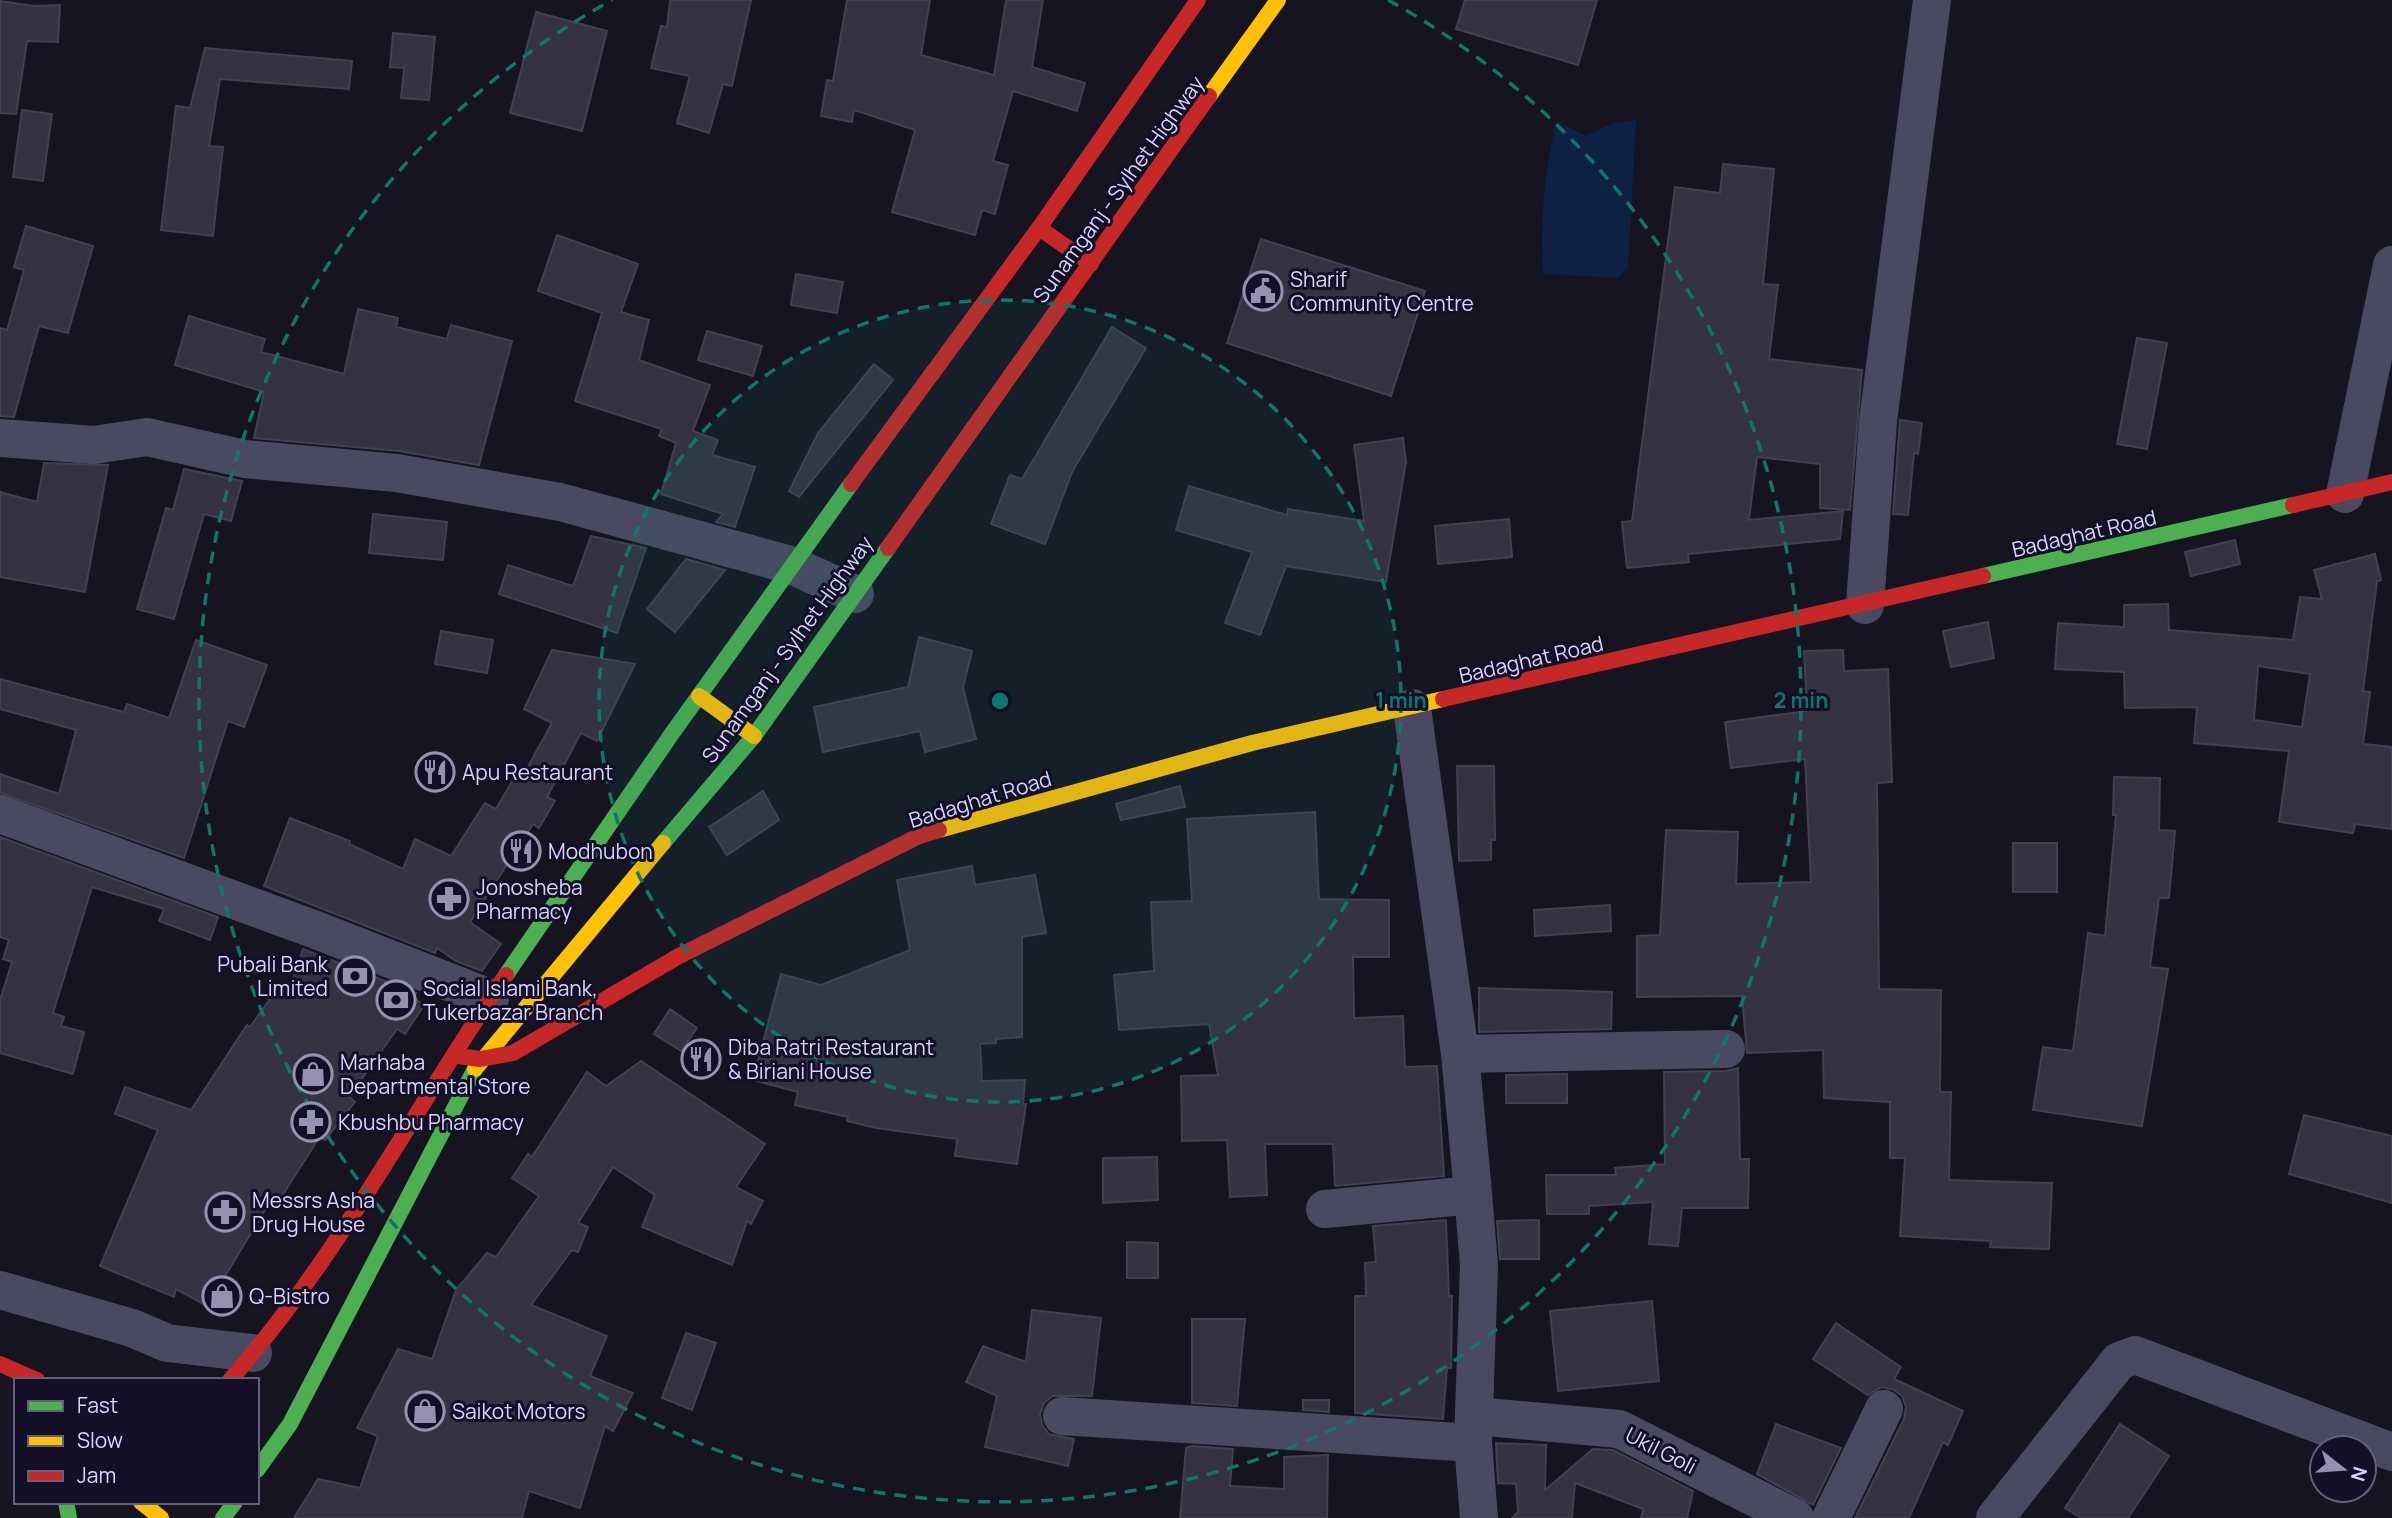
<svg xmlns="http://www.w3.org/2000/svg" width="2392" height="1518" font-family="Manrope,sans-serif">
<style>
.water{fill:#0d2144}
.building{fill:#343243;stroke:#433f54;stroke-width:2;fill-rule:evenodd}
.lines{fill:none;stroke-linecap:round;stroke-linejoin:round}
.street{stroke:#4a4962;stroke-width:38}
.fast{stroke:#4caf50;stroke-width:16}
.slow{stroke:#ffc107;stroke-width:16}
.jam{stroke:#c62828;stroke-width:16}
.ring{fill:none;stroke:#0f766e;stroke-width:3.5;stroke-dasharray:12 9}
.labels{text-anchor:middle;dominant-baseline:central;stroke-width:6;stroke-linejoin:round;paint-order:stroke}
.street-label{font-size:21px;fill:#d9d4ff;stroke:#130f26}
.poi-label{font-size:21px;fill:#d9d4ff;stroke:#130f26;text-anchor:start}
.centre{fill:#0f766e;stroke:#130f26;stroke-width:3.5}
.ring-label{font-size:21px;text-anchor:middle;font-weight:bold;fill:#0f766e;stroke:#130f26;stroke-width:6;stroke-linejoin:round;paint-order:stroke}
</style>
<rect width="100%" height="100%" fill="#161421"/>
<path class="water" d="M1636 120 1628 268 1617 278 1543 274C1541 223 1543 171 1557 121L1586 136 1613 123Z"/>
<g class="building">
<path d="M670 0H751L732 86 723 84 709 133 677 123 690 76 651 68 661 26 667 27Z"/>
<path d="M847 0H930L921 55 994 75 1006 0H1043L1032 67 1085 83 1077 111 1013 91 993 161 1008 165 995 214 982 210 975 235 892 212 915 130 854 110 852 122 821 116 827 80 833 81Z"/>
<path d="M1465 0H1597L1578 65 1456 29Z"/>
<path d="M0 1 34 6 60 5 58 42 27 41 16 114 0 113Z"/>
<path d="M536 12 607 31 582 131 510 113Z"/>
<path d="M393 33 435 37 429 100 401 98 404 68 390 67Z"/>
<path d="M205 48 352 61 349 89 220 79 209 146 223 147 213 236 161 230 176 106 190 108Z"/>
<path d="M22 110 52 114 43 181 13 177Z"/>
<path d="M1723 164 1774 169 1763 284 1778 285 1769 359 1862 370 1850 510 1820 508V464L1757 457 1749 520 1843 511 1840 539 1688 554 1689 562 1627 568 1622 522 1632 521 1675 187 1720 193Z"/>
<path d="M26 226 93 246 68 333 39 326 14 417 0 416V328L7 330 24 270 14 267Z"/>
<path d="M557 235 638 264 621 312 649 320 639 360 710 385 693 431 718 440 712 455 755 467 735 527 716 522 723 514 661 494 676 443 659 436 662 429 575 401 602 313 538 291Z"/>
<path d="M1261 239 1425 291 1391 396 1227 343Z"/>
<path d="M796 274 843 282 837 313 791 305Z"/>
<path d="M358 309 398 318 396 327 447 339 451 325 512 341 479 465 399 451 254 438 264 392 175 365 189 316 265 339 261 352 344 374Z"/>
<path d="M1112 327 1146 348 1072 472 1045 544 991 524 1010 475 1022 479Z"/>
<path d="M707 331 762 346 753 376 698 360Z"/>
<path d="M2137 338 2167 343 2147 449 2117 444Z"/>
<path d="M874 364 893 380 799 497 789 491 818 433Z"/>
<path d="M1900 420 1922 423 1918 454 1914 453 1908 515 1893 514Z"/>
<path d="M1403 438 1406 462 1386 582 1286 566 1260 635 1225 623 1252 552 1176 530 1189 486 1287 515 1288 509 1364 521 1354 445Z"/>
<path d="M44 463 108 465 85 592 0 577V492L37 502Z"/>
<path d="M184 469 242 481 231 521 204 514 174 619 137 609 166 508 173 510Z"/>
<path d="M373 514 447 522 443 560 369 553Z"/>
<path d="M1509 519 1512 557 1438 564 1435 526Z"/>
<path d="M591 536 646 548 617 633 499 594 508 565 573 586Z"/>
<path d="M2235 540 2240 564 2191 576 2185 552Z"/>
<path d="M2375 554 2381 580 2377 581 2363 691 2370 692 2363 744 2392 747V829L2355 824 2353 833 2279 822 2289 751 2194 743 2197 707 2125 708 2124 672 2055 669 2058 623 2124 627V605L2168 604 2169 630 2293 640 2300 597 2322 599 2314 570ZM2258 666 2310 674 2302 727 2254 720Z"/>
<path d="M686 559 725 570 675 632 647 609Z"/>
<path d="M1988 622 1994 658 1951 667 1943 631Z"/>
<path d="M441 631 493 640 487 673 435 664Z"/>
<path d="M919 637 972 651 963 687 976 739 925 752 920 731 823 752 814 707 908 687Z"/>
<path d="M196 640 267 665 244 727 228 721 184 858 0 793V774L59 794 76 730 0 709V679L124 712 127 704 169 718Z"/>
<path d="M552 650 635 664 597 741 581 733 547 797 555 801 539 828 533 824 470 922 501 944 482 971 456 961 437 948 435 953 264 886 290 818 350 841 349 844 403 869 415 839 451 856 485 803 496 809 514 778 520 781 552 723 524 709Z"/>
<path d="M1843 650 1844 671 1888 669 1892 782 1877 783 1879 989 1941 990 1940 1092H1951L1949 1180 2052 1183 2049 1249 1990 1247 1991 1241 1900 1236 1905 1158H1890V1102L1824 1098 1823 1050 1747 1053 1742 996 1637 997V936L1660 935 1666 830 1738 832 1736 884 1811 882 1805 759 1731 768 1725 722 1807 711 1804 651Z"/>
<path d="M1457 766H1494L1495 840H1491V860L1459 861Z"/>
<path d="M2114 777 2160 778 2159 830 2175 831 2169 898H2159L2150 967 2168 969 2142 1126 2033 1110 2043 1047 2073 1051 2088 933 2105 936 2116 815H2113Z"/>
<path d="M1180 786 1185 807 1121 820 1116 804Z"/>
<path d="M763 791 779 820 727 855 709 827Z"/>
<path d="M1315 812 1319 899 1389 900V957H1353L1354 1018 1403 1016 1405 1067 1437 1066 1444 1176 1335 1186 1333 1144H1265L1267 1195 1230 1197 1227 1140 1182 1141 1181 1076 1218 1075 1209 1024 1119 1030 1114 975 1154 971 1151 902 1192 901 1187 819Z"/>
<path d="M0 837 218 917 210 940 159 921 164 909 92 887 53 1013 64 1017 61 1026 84 1032 73 1074 0 1053V1000L12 962 3 959 9 940 0 937Z"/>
<rect x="2013" y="843" width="44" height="49"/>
<path d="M972 866 975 885 1035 875 1046 933 1022 937V1037L996 1039V1043L980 1044 982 1081 1025 1080 1023 1104H1026L1017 1164 955 1156 957 1139 876 1128 847 1121 848 1117 795 1105 798 1092 753 1080 781 974 821 985 910 950 897 880Z"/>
<path d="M1610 905 1611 931 1535 936 1534 910Z"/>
<path d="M303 949 416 993 414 998 424 1005 405 1034 397 1029 349 1097 355 1102 325 1140 320 1136 277 1204 271 1200 207 1306 176 1289 174 1297 100 1266 158 1130 115 1114 125 1087 191 1110 247 1025 250 1027 280 985 289 991Z"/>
<path d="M1479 988 1612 992 1611 1029 1479 1032Z"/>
<path d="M670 1009 697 1028 681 1051 654 1034Z"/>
<path d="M641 1061 765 1144 736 1187 763 1201 751 1224 747 1221 732 1265 642 1227 655 1195 613 1167 578 1223 588 1227 578 1252 572 1250 531 1305 607 1336 590 1376 633 1393 613 1431 605 1426 580 1508 529 1491 522 1518H294L318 1479 360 1488 378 1436 357 1428 398 1349 432 1359 456 1290 487 1253 496 1257 539 1196 512 1178 528 1154 532 1157 587 1072 606 1086Z"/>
<path d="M1738 1068 1740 1159H1749L1748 1208H1682L1678 1246 1649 1244 1653 1202 1589 1206V1214H1547L1546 1175H1616L1615 1168 1665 1164 1664 1072 1726 1071Z"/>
<path d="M1567 1074V1103H1506V1075Z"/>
<path d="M2304 1115 2392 1136V1203L2289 1174Z"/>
<path d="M1157 1157 1158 1200 1103 1203V1158Z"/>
<path d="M1446 1220 1449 1296H1452L1451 1368H1447L1443 1419 1355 1413V1296H1366L1365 1263 1376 1262 1373 1226Z"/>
<path d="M1539 1220V1259H1500L1497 1221Z"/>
<path d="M1127 1242 1158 1243V1278H1127Z"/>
<path d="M1652 1301 1659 1381 1558 1391 1550 1311Z"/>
<path d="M1032 1310 1101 1318 1092 1396H1053L1044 1403 1040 1414 1042 1425 1049 1434 1074 1439 1068 1466 985 1447 997 1396 966 1382 983 1346 1026 1362Z"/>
<path d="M1192 1319H1245L1237 1406 1192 1403Z"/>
<path d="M1836 1323 1901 1367 1894 1379 1963 1411 1948 1445 1943 1442 1909 1518H1855L1904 1419 1906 1407 1902 1396 1894 1390 1882 1387 1868 1395 1813 1359Z"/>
<path d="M686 1333 716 1343 692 1410 662 1398Z"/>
<path d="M1303 1400H1329V1412L1303 1410Z"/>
<path d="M1776 1424 1841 1448 1813 1505 1757 1474Z"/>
<path d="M2120 1424 2169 1456 2128 1518H2081L2065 1508Z"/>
<path d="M1496 1443 1546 1445 1545 1490 1593 1449 1613 1450 1693 1491 1687 1518H1641L1643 1509 1575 1483 1572 1518H1512L1518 1512 1516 1484 1498 1483Z"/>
<path d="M1192 1446 1233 1449 1230 1486 1284 1489V1457L1328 1455 1327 1518H1180L1186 1448Z"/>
</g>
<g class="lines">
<g class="street">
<path d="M0 438 94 445 147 437 245 459 397 473 560 502 791 565 855 594"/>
<path d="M2345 494 2392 265"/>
<path d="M1865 605 1878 421 1932 0"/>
<path d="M1412 708 1460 1054 1472 1182 1479 1265 1473 1443 1479 1518"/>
<path d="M0 814 316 930 490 998"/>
<path d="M1460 1054 1726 1049"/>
<path d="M1325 1209 1473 1195"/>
<path d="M0 1290 132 1328 167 1343 253 1353"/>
<path d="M1062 1416 1473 1443"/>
<path d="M1475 1416 1619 1429 1795 1518"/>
<path d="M1831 1518 1884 1409"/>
<path d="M1995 1518 2119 1361 2135 1355 2392 1452"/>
</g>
<g class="fast">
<path d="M1983 576 2293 505"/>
<path d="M663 843 754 736 888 548"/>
<path d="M506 975 673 732 851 484"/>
<path d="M257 1470 290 1424 475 1069"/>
<path d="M66 1502 69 1518"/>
<path d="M223 1518 235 1502"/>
</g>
<g class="slow">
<path d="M1209 96 1278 0"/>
<path d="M699 696 754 736"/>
<path d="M939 830 1252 743 1443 699"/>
<path d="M475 1069 663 843"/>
<path d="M141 1502 161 1518"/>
</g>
<g class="jam">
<path d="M1039 228 1091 264"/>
<path d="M851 484 1039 228 1198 0"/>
<path d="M2293 505 2392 482"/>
<path d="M888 548 1209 96"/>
<path d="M1443 699 1983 576"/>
<path d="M458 1056 480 1059 513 1053 679 956 919 836 939 830"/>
<path d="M0 1364 37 1380"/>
<path d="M230 1380C338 1258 414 1109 506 975"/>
</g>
</g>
<circle cx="1000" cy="701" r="401" fill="#0f766e" fill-opacity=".12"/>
<g class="ring">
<circle cx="1000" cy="701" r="401"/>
<path d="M1388 0A801 801 0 1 1 612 0"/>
</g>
<defs>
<g id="civic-ring" transform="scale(2.0125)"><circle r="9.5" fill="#130f26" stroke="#9591b1" stroke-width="1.5"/><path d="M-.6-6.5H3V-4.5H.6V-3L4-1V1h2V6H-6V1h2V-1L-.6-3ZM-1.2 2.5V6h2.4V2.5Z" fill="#9591b1"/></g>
<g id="restaurant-ring" transform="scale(2.0125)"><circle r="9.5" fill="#130f26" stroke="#9591b1" stroke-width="1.5"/><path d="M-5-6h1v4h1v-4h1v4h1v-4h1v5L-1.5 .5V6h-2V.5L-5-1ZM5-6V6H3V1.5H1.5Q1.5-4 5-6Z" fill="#9591b1"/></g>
<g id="pharmacy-ring" transform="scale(2.0125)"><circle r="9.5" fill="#130f26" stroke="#9591b1" stroke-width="1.5"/><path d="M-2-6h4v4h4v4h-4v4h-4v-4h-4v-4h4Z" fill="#9591b1"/></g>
<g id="bank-ring" transform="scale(2.0125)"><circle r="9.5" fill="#130f26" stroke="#9591b1" stroke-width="1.5"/><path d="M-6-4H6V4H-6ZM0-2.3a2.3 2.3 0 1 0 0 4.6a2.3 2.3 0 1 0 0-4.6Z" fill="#9591b1"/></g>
<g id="shop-ring" transform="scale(2.0125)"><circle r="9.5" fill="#130f26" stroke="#9591b1" stroke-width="1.5"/><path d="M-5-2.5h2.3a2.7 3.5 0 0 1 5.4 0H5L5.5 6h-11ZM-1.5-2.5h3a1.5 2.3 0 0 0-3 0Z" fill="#9591b1"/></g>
</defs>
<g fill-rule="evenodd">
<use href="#civic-ring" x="1263" y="291"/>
<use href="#restaurant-ring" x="435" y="772"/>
<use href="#restaurant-ring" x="521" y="851"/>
<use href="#pharmacy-ring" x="449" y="899"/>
<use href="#bank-ring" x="355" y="976"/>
<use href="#bank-ring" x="396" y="1000"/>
<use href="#restaurant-ring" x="701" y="1059"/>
<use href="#shop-ring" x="313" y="1074"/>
<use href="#pharmacy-ring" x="311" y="1122"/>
<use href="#pharmacy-ring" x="225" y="1212"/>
<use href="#shop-ring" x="222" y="1296"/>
<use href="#shop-ring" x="425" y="1411"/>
</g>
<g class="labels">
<g class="street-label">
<text transform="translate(1118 189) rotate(-54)">Sunamganj - Sylhet Highway</text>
<text transform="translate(2084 533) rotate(-13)">Badaghat Road</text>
<text transform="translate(787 649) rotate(-54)">Sunamganj - Sylhet Highway</text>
<text transform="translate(1531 659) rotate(-13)">Badaghat Road</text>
<text transform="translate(980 799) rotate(-17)">Badaghat Road</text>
<text transform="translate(1661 1450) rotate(27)">Ukil Goli</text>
</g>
<g class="poi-label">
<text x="1290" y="279">Sharif<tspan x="1290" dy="24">Community Centre</tspan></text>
<text x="462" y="772">Apu Restaurant</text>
<text x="548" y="851">Modhubon</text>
<text x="476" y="887">Jonosheba<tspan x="476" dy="24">Pharmacy</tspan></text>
<text x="328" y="964" text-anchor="end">Pubali Bank<tspan x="328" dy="24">Limited</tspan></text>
<text x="423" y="988">Social Islami Bank,<tspan x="423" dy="24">Tukerbazar Branch</tspan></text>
<text x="728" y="1047">Diba Ratri Restaurant<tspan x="728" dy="24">&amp; Biriani House</tspan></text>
<text x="340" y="1062">Marhaba<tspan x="340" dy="24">Departmental Store</tspan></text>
<text x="338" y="1122">Kbushbu Pharmacy</text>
<text x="252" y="1200">Messrs Asha<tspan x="252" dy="24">Drug House</tspan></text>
<text x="249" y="1296">Q-Bistro</text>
<text x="452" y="1411">Saikot Motors</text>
</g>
</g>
<circle cx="1000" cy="701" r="10" class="centre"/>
<g class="ring-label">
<text x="1401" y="708">1 min</text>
<text x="1801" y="708">2 min</text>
</g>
<rect x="14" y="1378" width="245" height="126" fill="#130f26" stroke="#625e7d" stroke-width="2"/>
<rect x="28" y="1401" width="35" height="10" fill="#4caf50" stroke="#625e7d" stroke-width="2"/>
<text x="77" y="1413" font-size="21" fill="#d9d4ff">Fast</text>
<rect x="28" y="1436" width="35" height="10" fill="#ffc107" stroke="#625e7d" stroke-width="2"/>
<text x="77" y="1448" font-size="21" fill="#d9d4ff">Slow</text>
<rect x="28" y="1471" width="35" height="10" fill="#c62828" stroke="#625e7d" stroke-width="2"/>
<text x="77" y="1483" font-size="21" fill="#d9d4ff">Jam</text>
<g transform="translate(2343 1469) rotate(107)"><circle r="33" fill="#130f26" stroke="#625e7d" stroke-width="2"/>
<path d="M0-5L12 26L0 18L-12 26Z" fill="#9591b1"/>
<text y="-10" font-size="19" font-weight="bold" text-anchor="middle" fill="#d9d4ff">N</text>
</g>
</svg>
